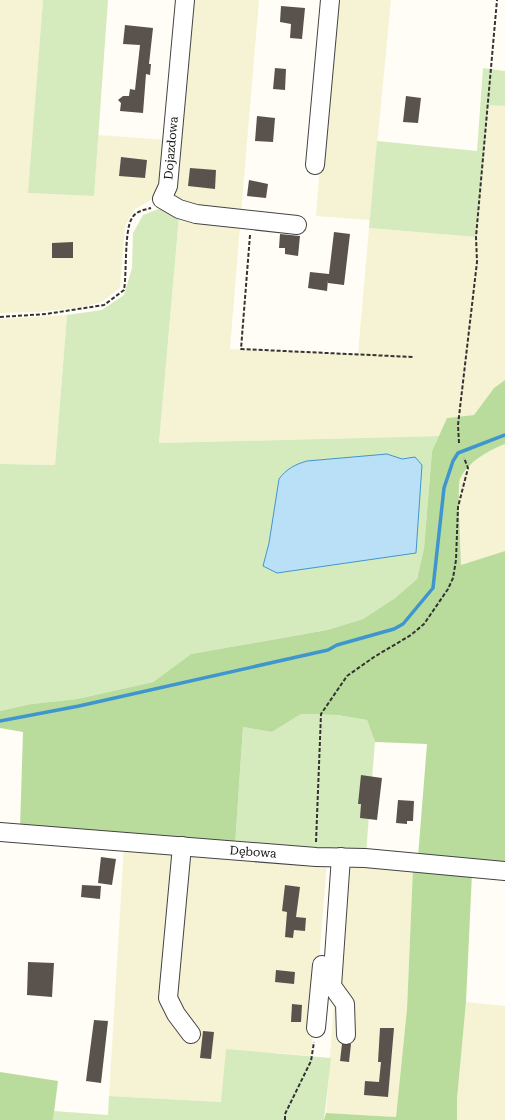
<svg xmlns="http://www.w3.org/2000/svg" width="505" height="1120" font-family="'Roboto Serif',serif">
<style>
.farmland{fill:#f6f3d4}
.green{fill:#d5ebbd}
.forest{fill:#b9dc9c}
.water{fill:#b9e0f7;stroke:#3f96cf}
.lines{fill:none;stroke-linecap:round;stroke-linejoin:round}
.stream{stroke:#3f96cf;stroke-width:3.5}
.building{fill:#5a524d}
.minor-casing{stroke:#444;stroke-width:20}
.path{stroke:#333;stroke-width:2;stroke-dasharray:4 2;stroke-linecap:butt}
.minor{stroke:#fff;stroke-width:18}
.labels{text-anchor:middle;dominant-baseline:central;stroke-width:4;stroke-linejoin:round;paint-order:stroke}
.street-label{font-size:12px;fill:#111;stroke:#fff}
</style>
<rect width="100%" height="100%" fill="#fffdf5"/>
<g class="farmland">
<path d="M0 0H43L29 193 94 196 98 135 169 140 185 0H259L241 214 154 198 134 210 125 226 120 288 102 302 81 307 40 312 0 313Z"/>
<path d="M333 0H391L370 220 316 216Z"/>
<path d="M488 104 505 106V380L494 388 474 415 447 418 439 436 159 443 179 217 240 226 230 349 358 354 369 228 476 237Z"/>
<path d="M67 315 55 465 0 464V319Z"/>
<path d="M505 444V551L461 565 459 480 475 459 492 449Z"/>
<path d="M124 845 327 862 311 1056 276 1053 222 1102 109 1096Z"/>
<path d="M344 862 413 868 407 1009 396 1117 326 1113Z"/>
<path d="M466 1002 505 1006V1120H457V1099Z"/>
</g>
<g class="green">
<path d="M43 0H108L94 196 28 193Z"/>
<path d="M483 68 505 71V106L488 105 476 237 369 228 377 141 477 151Z"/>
<path d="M161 208 179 217 159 443 439 436 432 451 424 548 417 579 395 598 363 619 327 630 191 654 153 682 77 699 31 704 0 711V464L55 465 67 315 102 310 124 295 132 268 133 233 143 215Z"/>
<path d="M301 714 337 715 367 720 375 742 366 853 235 846 243 727 272 732Z"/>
<path d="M226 1049 331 1058 324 1120H53L54 1111 108 1115 109 1096 221 1102Z"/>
</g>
<g class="forest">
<path d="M505 380V444C487 451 469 461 460 479 457 484 461 552 461 565L505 551V865L418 857 427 744 375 742 367 720 337 715 301 714 272 732 243 727 235 846 20 828 23 732 0 728V711L31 704 77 699 153 682 191 654 327 630 363 619 395 598 417 579 424 548 432 451 447 418 474 415 494 388Z"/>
<path d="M413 868 472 873 466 1002 457 1099V1120H324L326 1113 396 1117 407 1009Z"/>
<path d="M0 1072 58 1081 53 1120H0Z"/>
</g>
<path class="water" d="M387 454 402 459 415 457 422 465 416 553 277 573 263 566 269 543 279 479C286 469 296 464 307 461Z"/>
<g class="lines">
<path class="stream" d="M0 721 79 706 328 650 337 645 394 629 403 624 433 588 444 488 453 461 458 453 505 435"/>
</g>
<g class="building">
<path d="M281 6 305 8 302 39 290 38 291 24 280 22Z"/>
<path d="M125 25 153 28 149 64H151L150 75 146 74 143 113 120 111 121 103 118 100 123 96H129L130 89 135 90 140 45 123 44Z"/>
<path d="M275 68 286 69 285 90 273 89Z"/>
<path d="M406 96 421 98 418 123 403 122Z"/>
<path d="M257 116 275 118 273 142 255 141Z"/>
<path d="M121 157 147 160 145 178 119 176Z"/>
<path d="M190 168 216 170 215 189 188 186Z"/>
<path d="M249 180 268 184 266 198 247 196Z"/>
<path d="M334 232 350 234 344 285 328 283V280L327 291 308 288 310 272 329 274Z"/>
<path d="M280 234 300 236 298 256 285 254V248H279Z"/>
<path d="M73 242V258H52V243Z"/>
<path d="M361 775 382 778 377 820 360 818 361 804H358Z"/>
<path d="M398 800 414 801 413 821H407V824L396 823Z"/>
<path d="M101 857 116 859 112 885 98 883Z"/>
<path d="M82 885 101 886 100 899 81 897Z"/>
<path d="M285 885 300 887 296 917 306 918 305 931 294 930 293 938 285 937 287 912 282 911Z"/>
<path d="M28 962 54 963 52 997 27 995Z"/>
<path d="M276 970 295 972 294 984 275 982Z"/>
<path d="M292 1004 302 1005 301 1022H291Z"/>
<path d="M94 1020 108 1021 101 1083 86 1081Z"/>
<path d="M380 1028H394L388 1097 364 1095 365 1081 379 1082 381 1062H378Z"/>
<path d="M203 1031 214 1032 211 1059 200 1058Z"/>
<path d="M342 1044H351L349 1062 340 1061Z"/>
</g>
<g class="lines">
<g class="minor-casing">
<g id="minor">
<path d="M185 0 168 186 162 199 179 209 196 214 297 225"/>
<path d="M315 165 330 0"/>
<path d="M0 832 316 857 365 858 505 871"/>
<path d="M182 846 168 998 176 1014 191 1034"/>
<path d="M341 857 332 986 345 1004 346 1035"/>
<path d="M316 1028 322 965"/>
</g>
</g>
<g class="path">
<path d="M250 235 241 349 413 357"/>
<path d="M0 317 46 314 104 305 124 290C127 272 124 231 132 218 136 211 144 210 151 208"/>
<path d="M459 443 458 425 477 262 476 237 497 0"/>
<path d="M316 842 321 714 347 676 374 657 411 635 424 624 448 589 453 578 456 560 458 507 468 468 464 458"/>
<path d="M285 1120V1114L311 1061 314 1042"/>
</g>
<use href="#minor" class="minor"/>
</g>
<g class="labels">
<g class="street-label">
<text transform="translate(171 148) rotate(-85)">Dojazdowa</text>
<text transform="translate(253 852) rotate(4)">Dębowa</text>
</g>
</g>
</svg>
